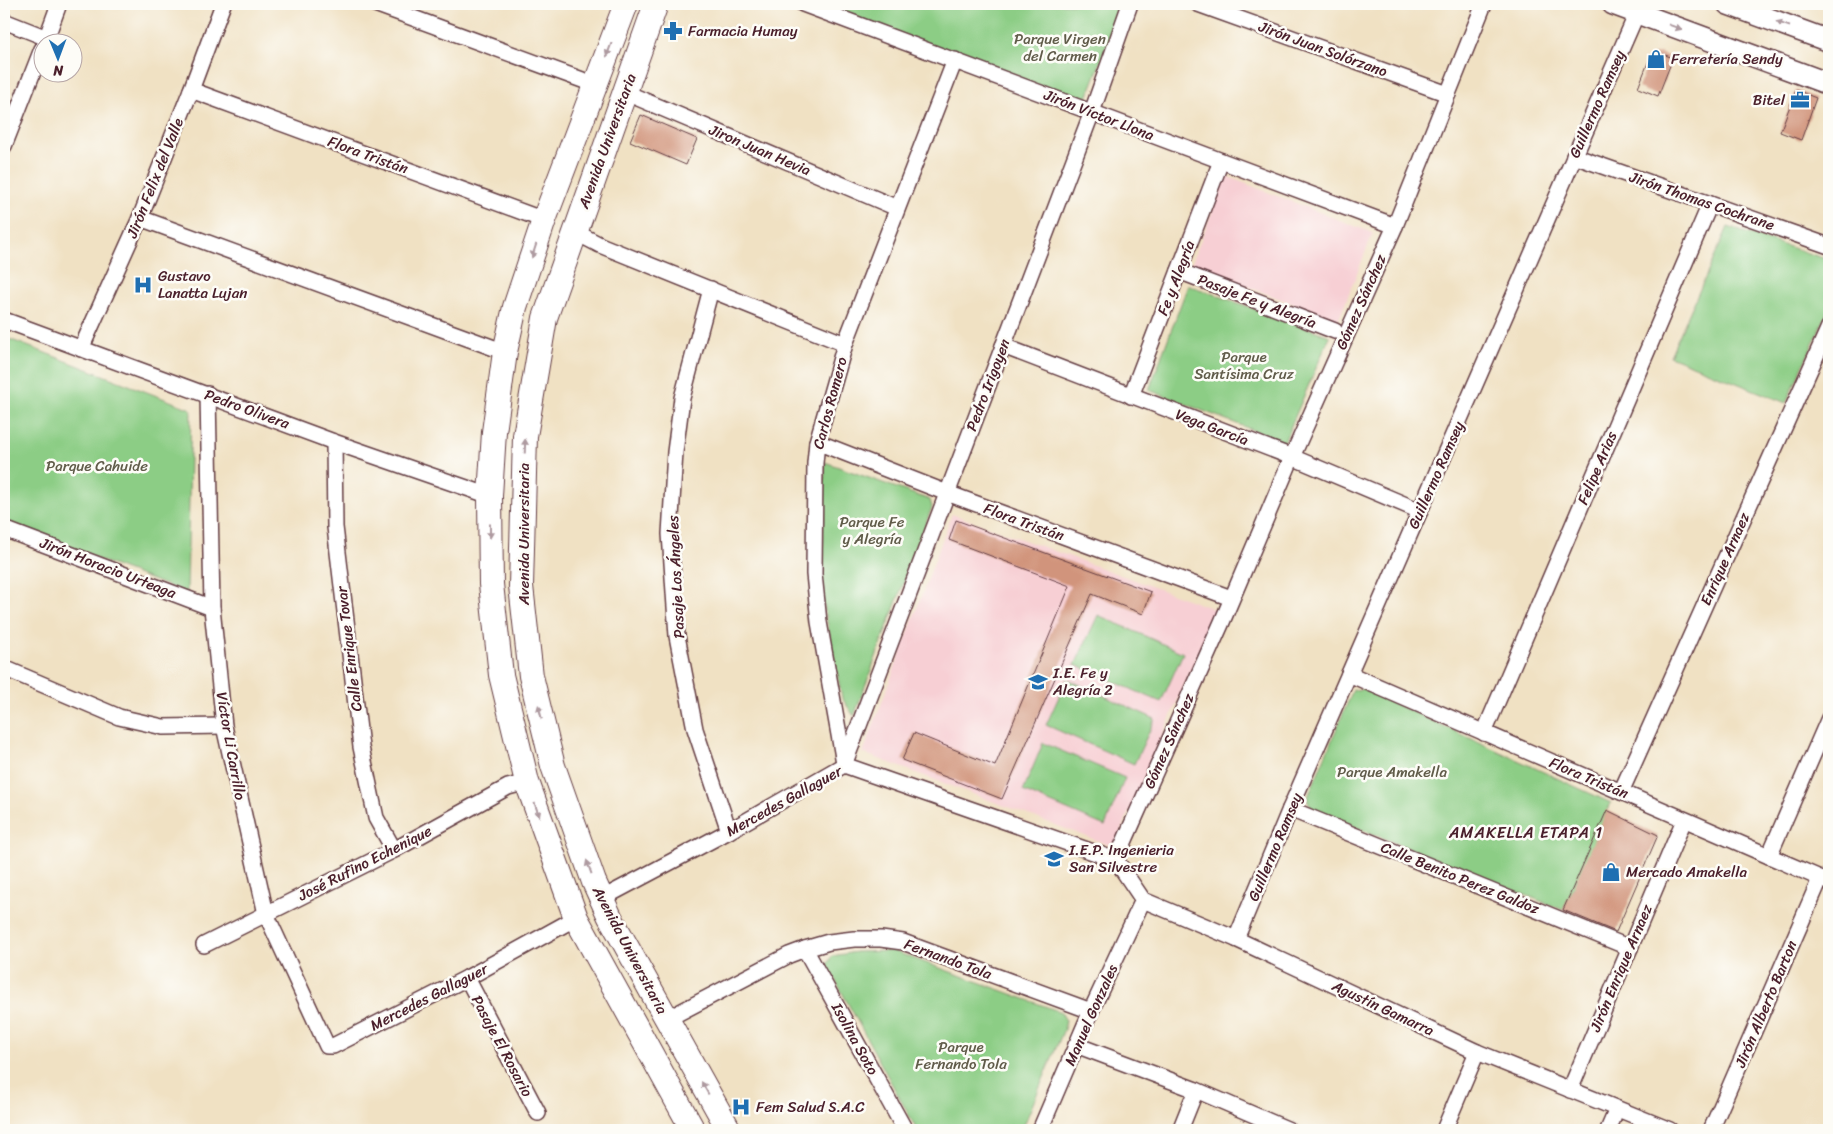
<svg xmlns="http://www.w3.org/2000/svg" width="1833" height="1134" font-family="Sriracha,sans-serif">
<style>
.built{fill:#f7cfd4}
.green{fill:#8ccd85;stroke:#6b7658}
.building{fill:#d1947c}
.lines{fill:none;stroke-linecap:round;stroke-linejoin:round}
.street-casing{stroke:#633c42;stroke-width:18}
.secondary-casing{stroke:#633c42;stroke-width:24}
.primary-casing{stroke:#633c42;stroke-width:26}
.street{stroke:#fff;stroke-width:15}
.secondary{stroke:#fff;stroke-width:21}
.primary{stroke:#fff;stroke-width:24}
.oneway{fill:#ae9aa0}
.labels{text-anchor:middle;dominant-baseline:central;stroke-width:5;stroke-linejoin:round;paint-order:stroke}
.poi-label{font-size:15px;fill:#4a1f2b;stroke:#fdfcf7;text-anchor:start}
.park-label{font-size:15px;fill:#615c4a;stroke:#fdfcf7}
.street-label{font-size:15px;fill:#4a1f2b;stroke:#fdfcf7}
.neighbourhood-label{font-size:16px;letter-spacing:1px;fill:#4a1f2b;stroke:#fdfcf7}
</style>
<rect width="100%" height="100%" fill="#fdfcf7"/>
<filter id="ink" filterUnits="userSpaceOnUse"><feTurbulence type="fractalNoise" baseFrequency=".02" numOctaves="2"/><feDisplacementMap in="SourceGraphic" scale="10" xChannelSelector="R" yChannelSelector="G"/><feConvolveMatrix kernelMatrix="1 2 1 2 8 2 1 2 1" color-interpolation-filters="sRGB"/></filter>
<filter id="wash" filterUnits="userSpaceOnUse"><feTurbulence type="fractalNoise" baseFrequency=".0096" numOctaves="4" result="noise"/><feDisplacementMap in="SourceGraphic" scale="20" xChannelSelector="R" yChannelSelector="G"/><feGaussianBlur stdDeviation="1.12" result="paint"/><feColorMatrix in="noise" values="0 0 0 0 0 0 0 0 0 0 0 0 0 0 0 0 0 1.4 0 .05"/><feComposite in="paint" operator="in"/></filter>
<g filter="url(#wash)">
<rect width="100%" height="100%" fill="#f0e1c3"/>
<g class="built">
<path d="M1226 176 1373 233 1338 321 1191 265Z"/>
<path d="M952 514 1217 610 1114 847 863 753Z"/>
</g>
<g class="green">
<path d="M833 4H1123L1085 103 830 11Z"/>
<path d="M1728 227 1829 260V309L1786 403 1670 356Z"/>
<path d="M1188 285 1330 336 1284 442 1149 390Z"/>
<path d="M4 337 191 409 187 593 4 524Z"/>
<path d="M825 462 930 500 932 507 854 716 842 698 822 596Z"/>
<path d="M1098 615 1183 653 1161 702 1075 665Z"/>
<path d="M1067 679 1155 719 1134 764 1046 725Z"/>
<path d="M1363 689 1611 803 1563 910 1313 810 1307 799 1353 690Z"/>
<path d="M1043 743 1125 778 1105 826 1023 791Z"/>
<path d="M893 951 1061 1012 1066 1021 1064 1029 1022 1130H917L827 965 832 956 856 952Z"/>
</g>
<g id="blocks">
<g class="building">
<path d="M1660 53 1673 58 1658 96 1638 88 1651 55Z"/>
<path d="M1796 90 1816 98 1801 140 1780 132Z"/>
<path d="M641 115 697 139 686 165 630 141Z"/>
<path d="M956 520 1151 592 1143 614 1092 594 1002 799 902 760 914 733 995 766 1070 586 949 540Z"/>
<path d="M1607 810 1658 835 1616 932 1563 910Z"/>
</g>
</g>
</g>
<g filter="url(#ink)">
<use href="#blocks" fill-opacity="0" stroke="#633c42" stroke-width="1"/>
<g class="lines">
<g class="street-casing">
<g id="street">
<path d="M375 4 596 85"/>
<path d="M803 4 1395 226"/>
<path d="M1198 4 1448 94"/>
<path d="M4 21 47 38"/>
<path d="M45 42 59 4"/>
<path d="M191 90 544 220"/>
<path d="M624 92 897 208"/>
<path d="M4 146 42 49"/>
<path d="M1574 156 1829 246"/>
<path d="M140 218 505 352"/>
<path d="M575 232 600 245 845 344"/>
<path d="M1179 271 1335 331"/>
<path d="M711 289 682 398 675 452 670 534 677 636 695 729 729 831"/>
<path d="M4 320 334 442 490 496"/>
<path d="M1003 346 1292 457 1420 511"/>
<path d="M81 349 140 218 191 90 223 4"/>
<path d="M208 394 212 608 224 726 266 914 327 1046H333L467 978 576 918"/>
<path d="M1131 396 1221 161"/>
<path d="M334 442 335 527 361 747 376 818 394 850"/>
<path d="M817 442 947 493 1231 598"/>
<path d="M4 529 212 608"/>
<path d="M4 668 119 717 163 727 224 726"/>
<path d="M1349 674 1829 882"/>
<path d="M1484 733 1710 204"/>
<path d="M844 763 819 622 814 574 815 463 817 442 845 344 955 60"/>
<path d="M844 765 1092 112 1130 4"/>
<path d="M1621 792 1829 327"/>
<path d="M1290 809 1630 948"/>
<path d="M1769 856 1829 718"/>
<path d="M1116 860 1222 622 1292 457 1395 226 1484 4"/>
<path d="M1116 860 1143 900 1236 939 1477 1052 1670 1130"/>
<path d="M601 899 729 831 844 765 1116 860"/>
<path d="M1236 939 1290 809 1637 13"/>
<path d="M204 945 394 850 508 787 527 782"/>
<path d="M805 949 905 1130"/>
<path d="M467 978 538 1113"/>
<path d="M667 1019 789 955 805 949 829 942 854 939H881L903 942 1091 1011"/>
<path d="M1076 1045 1196 1090 1289 1130"/>
<path d="M1570 1090 1684 820"/>
<path d="M1040 1130 1091 1011 1143 900"/>
<path d="M1180 1130 1196 1090"/>
<path d="M1444 1130 1477 1052"/>
<path d="M1608 1130 1617 1109"/>
<path d="M1711 1130 1820 879"/>
</g>
</g>
<g class="secondary-casing">
<g id="secondary">
<path d="M1613 4 1829 84"/>
<path d="M1728 4 1829 41"/>
</g>
</g>
<g class="primary-casing">
<g id="primary">
<path d="M626 4 544 220 515 307 505 352 494 432 490 496 491 584 501 675 527 782 576 918 693 1130"/>
<path d="M656 4 545 318 525 436 521 586 531 676 553 766 594 882 610 917 729 1130"/>
</g>
</g>
<use href="#street" class="street"/>
<use href="#secondary" class="secondary"/>
<use href="#primary" class="primary"/>
</g>
<defs><path id="oneway-solid" d="M-6-.8H1V-3.2L6.5 0L1 3.2V.8H-6Z" transform="scale(1.25)"/></defs>
<g class="oneway">
<use href="#oneway-solid" transform="translate(1783 24) rotate(-160)"/>
<use href="#oneway-solid" transform="translate(1675 27) rotate(20)"/>
<use href="#oneway-solid" transform="translate(609 50) rotate(110)"/>
<use href="#oneway-solid" transform="translate(534 251) rotate(108)"/>
<use href="#oneway-solid" transform="translate(525 446) rotate(-88)"/>
<use href="#oneway-solid" transform="translate(490 531) rotate(90)"/>
<use href="#oneway-solid" transform="translate(540 712) rotate(-104)"/>
<use href="#oneway-solid" transform="translate(537 810) rotate(70)"/>
<use href="#oneway-solid" transform="translate(589 867) rotate(-110)"/>
<use href="#oneway-solid" transform="translate(705 1088) rotate(-119)"/>
</g>
</g>
<defs>
<g id="pharmacy-bare" transform="scale(1.5)"><path d="M-2-6h4v4h4v4h-4v4h-4v-4h-4v-4h4Z" fill="#1f6fb2" stroke="#fdfcf7" stroke-width="2.5" paint-order="stroke"/></g>
<g id="shop-bare" transform="scale(1.5)"><path d="M-5-2.5h2.3a2.7 3.5 0 0 1 5.4 0H5L5.5 6h-11ZM-1.5-2.5h3a1.5 2.3 0 0 0-3 0Z" fill="#1f6fb2" stroke="#fdfcf7" stroke-width="2.5" paint-order="stroke"/></g>
<g id="office-bare" transform="scale(1.5)"><path d="M-6-3h4V-5.5h4V-3h4V5H-6ZM-1-4.5V-3h2v-1.5ZM-6 0V1H6V0Z" fill="#1f6fb2" stroke="#fdfcf7" stroke-width="2.5" paint-order="stroke"/></g>
<g id="hospital-bare" transform="scale(1.5)"><path d="M-5-5h3v3.5h4V-5h3V5h-3V1.5h-4V5h-3Z" fill="#1f6fb2" stroke="#fdfcf7" stroke-width="2.5" paint-order="stroke"/></g>
<g id="school-bare" transform="scale(1.5)"><path d="M0-5L7-2L0 1L-7-2ZM-4 1L0 2.5L4 1V4Q0 6-4 4Z" fill="#1f6fb2" stroke="#fdfcf7" stroke-width="2.5" paint-order="stroke"/></g>
</defs>
<g fill-rule="evenodd">
<use href="#pharmacy-bare" x="673" y="31"/>
<use href="#shop-bare" x="1656" y="59"/>
<use href="#office-bare" x="1800" y="100"/>
<use href="#hospital-bare" x="143" y="285"/>
<use href="#school-bare" x="1038" y="682"/>
<use href="#school-bare" x="1054" y="859"/>
<use href="#shop-bare" x="1611" y="872"/>
<use href="#hospital-bare" x="741" y="1107"/>
</g>
<g class="labels">
<g class="poi-label">
<text x="688" y="31">Farmacia Humay</text>
<text x="1671" y="59">Ferretería Sendy</text>
<text x="1785" y="100" text-anchor="end">Bitel</text>
<text x="158" y="276">Gustavo<tspan x="158" dy="17">Lanatta Lujan</tspan></text>
<text x="1053" y="673">I.E. Fe y<tspan x="1053" dy="17">Alegría 2</tspan></text>
<text x="1069" y="850">I.E.P. Ingenieria<tspan x="1069" dy="17">San Silvestre</tspan></text>
<text x="1626" y="872">Mercado Amakella</text>
<text x="756" y="1107">Fem Salud S.A.C</text>
</g>
<g class="park-label">
<text x="1060" y="39">Parque Virgen<tspan x="1060" dy="17">del Carmen</tspan></text>
<text x="1244" y="357">Parque<tspan x="1244" dy="17">Santísima Cruz</tspan></text>
<text x="97" y="466">Parque Cahuide</text>
<text x="872" y="522">Parque Fe<tspan x="872" dy="17">y Alegría</tspan></text>
<text x="1392" y="772">Parque Amakella</text>
<text x="961" y="1047">Parque<tspan x="961" dy="17">Fernando Tola</tspan></text>
</g>
<g class="street-label">
<text transform="translate(1323 49) rotate(20)">Jirón Juan Solórzano</text>
<text transform="translate(1597 104) rotate(-66)">Guillermo Ramsey</text>
<text transform="translate(1099 115) rotate(21)">Jirón Víctor Llona</text>
<text transform="translate(607 141) rotate(-70)">Avenida Universitaria</text>
<text transform="translate(760 150) rotate(23)">Jiron Juan Hevia</text>
<text transform="translate(368 155) rotate(20)">Flora Tristán</text>
<text transform="translate(155 178) rotate(-68)">Jirón Felix del Valle</text>
<text transform="translate(1702 201) rotate(19)">Jirón Thomas Cochrane</text>
<text transform="translate(1176 278) rotate(-69)">Fe y Alegría</text>
<text transform="translate(1257 301) rotate(21)">Pasaje Fe y Alegría</text>
<text transform="translate(1361 302) rotate(-66)">Gómez Sánchez</text>
<text transform="translate(988 385) rotate(-69)">Pedro Irigoyen</text>
<text transform="translate(830 403) rotate(-75)">Carlos Romero</text>
<text transform="translate(247 409) rotate(20)">Pedro Olivera</text>
<text transform="translate(1212 427) rotate(21)">Vega García</text>
<text transform="translate(1597 468) rotate(-67)">Felipe Arias</text>
<text transform="translate(1436 475) rotate(-66)">Guillermo Ramsey</text>
<text transform="translate(1024 522) rotate(20)">Flora Tristán</text>
<text transform="translate(524 534) rotate(-90)">Avenida Universitaria</text>
<text transform="translate(1725 559) rotate(-66)">Enrique Arnaez</text>
<text transform="translate(108 568) rotate(21)">Jirón Horacio Urteaga</text>
<text transform="translate(676 577) rotate(-93)">Pasaje Los Ángeles</text>
<text transform="translate(349 649) rotate(-97)">Calle Enrique Tovar</text>
<text transform="translate(1169 741) rotate(-66)">Gómez Sánchez</text>
<text transform="translate(231 746) rotate(80)">Víctor Li Carrillo</text>
<text transform="translate(1589 778) rotate(23)">Flora Tristán</text>
<text transform="translate(784 801) rotate(-29)">Mercedes Gallaguer</text>
<text transform="translate(1275 847) rotate(-67)">Guillermo Ramsey</text>
<text transform="translate(365 863) rotate(-27)">José Rufino Echenique</text>
<text transform="translate(1460 878) rotate(22)">Calle Benito Perez Galdoz</text>
<text transform="translate(630 950) rotate(62)">Avenida Universitaria</text>
<text transform="translate(948 959) rotate(20)">Fernando Tola</text>
<text transform="translate(1621 968) rotate(-67)">Jirón Enrique Arnaez</text>
<text transform="translate(429 997) rotate(-27)">Mercedes Gallaguer</text>
<text transform="translate(1766 1004) rotate(-67)">Jirón Alberto Barton</text>
<text transform="translate(1383 1008) rotate(25)">Agustín Gamarra</text>
<text transform="translate(1091 1015) rotate(-66)">Manuel Gonzales</text>
<text transform="translate(855 1039) rotate(61)">Isolina Soto</text>
<text transform="translate(502 1046) rotate(62)">Pasaje El Rosario</text>
</g>
<g class="neighbourhood-label">
<text x="1526" y="832">AMAKELLA ETAPA 1</text>
</g>
</g>
<rect width="1833" height="1134" fill="none" stroke="#fdfcf7" stroke-width="20"/>
<g transform="translate(58 58) rotate(179)"><circle r="24" fill="#fdfcf7" stroke="#b5a4a5"/>
<path d="M0-4L9 19L0 12L-9 19Z" fill="#1f6fb2"/>
<text y="-8" font-size="14" font-weight="bold" text-anchor="middle" fill="#4a1f2b">N</text>
</g>
</svg>
